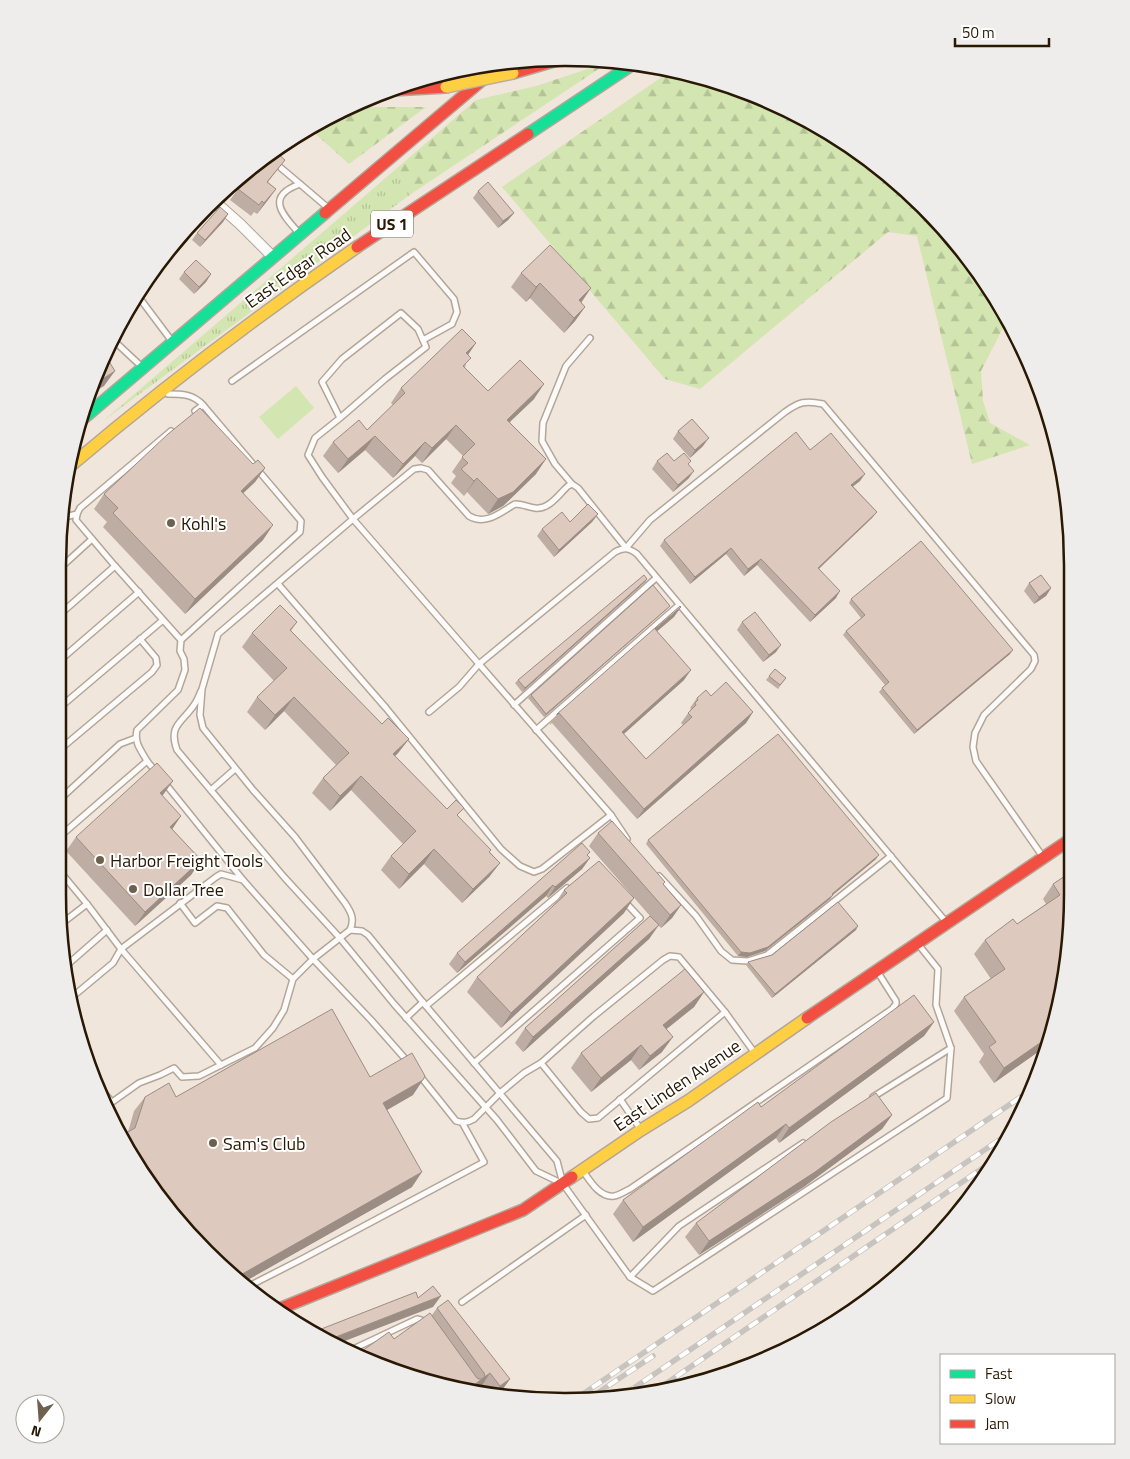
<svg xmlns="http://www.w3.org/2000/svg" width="1130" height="1459" font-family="'Titillium Web',sans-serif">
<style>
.grass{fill:url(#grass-tufts)}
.forest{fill:url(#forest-firs)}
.garden{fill:#d3e5b1}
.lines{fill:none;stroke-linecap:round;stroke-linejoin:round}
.lane-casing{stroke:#b3a698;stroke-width:8}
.street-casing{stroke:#b3a698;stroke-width:12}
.fast-casing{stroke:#b3a698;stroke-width:14}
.slow-casing{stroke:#b3a698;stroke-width:14}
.jam-casing{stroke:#b3a698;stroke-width:14}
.lane{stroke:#fdfbfa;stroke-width:5}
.street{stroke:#fdfbfa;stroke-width:10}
.fast{stroke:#16e098;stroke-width:11}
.slow{stroke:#ffcf43;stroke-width:11}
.jam{stroke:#f24e42;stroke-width:11}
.rail-casing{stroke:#c7c4c0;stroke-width:5.5}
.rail{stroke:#fff;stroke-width:4;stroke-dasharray:11;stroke-linecap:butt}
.slow-bridge-casing{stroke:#bbac9c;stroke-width:14;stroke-linecap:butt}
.slow-bridge{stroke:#ffcf43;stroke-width:11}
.wall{fill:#beada3}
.shaded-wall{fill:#9b8d84}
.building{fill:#ddc9bd;stroke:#9b8d84}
.poi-dot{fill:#6e604f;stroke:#fff;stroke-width:2}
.labels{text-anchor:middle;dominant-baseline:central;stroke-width:4;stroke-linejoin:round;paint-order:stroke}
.shield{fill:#fff;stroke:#685d4f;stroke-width:1}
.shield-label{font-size:16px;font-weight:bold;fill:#281804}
.street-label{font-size:18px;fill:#281804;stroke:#fff}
.poi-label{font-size:18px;fill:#281804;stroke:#fff;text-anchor:start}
.rim{fill:none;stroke:#281804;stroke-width:2.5}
</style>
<defs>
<pattern id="grass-tufts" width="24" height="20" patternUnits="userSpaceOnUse" patternTransform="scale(1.25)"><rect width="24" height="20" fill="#d3e5b1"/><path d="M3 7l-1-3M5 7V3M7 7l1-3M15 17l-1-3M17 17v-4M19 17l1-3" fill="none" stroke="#b5c497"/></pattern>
<pattern id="forest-firs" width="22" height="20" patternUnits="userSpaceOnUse" patternTransform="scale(1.25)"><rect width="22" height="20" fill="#d3e5b1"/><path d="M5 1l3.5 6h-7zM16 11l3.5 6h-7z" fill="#b5c497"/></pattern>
</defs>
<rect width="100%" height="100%" fill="#f1e6db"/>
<path class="grass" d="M396 169 411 194 103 421Z"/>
<g class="forest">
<path d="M609 62 411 194 396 169 476 100 536 86Z"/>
<path d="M672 70 759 96 847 143 924 206 987 283 1006 322 981 371 983 401 990 423 1030 445 972 464 917 236 888 232 700 389 665 379 502 187Z"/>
<path d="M350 107H426L349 164 310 129Z"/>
</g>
<path class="garden" d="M296 386 314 408 278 439 259 417Z"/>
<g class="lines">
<g class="lane-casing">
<g id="lane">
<path d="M281 168 300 184"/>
<path d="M298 232C281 213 266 196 300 184L327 207"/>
<path d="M138 296 171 340"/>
<path d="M111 338 141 366"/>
<path d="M232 381 414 252 454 299 457 312 452 324 423 340"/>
<path d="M168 394C182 394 193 394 203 405"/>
<path d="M340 418 322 382 342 359 401 313 418 329 426 347 385 379 340 418 315 438 308 455 322 477 353 519 414 469 421 468 428 470 469 516C486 526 501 512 515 504 522 504 528 507 535 508 549 510 559 494 568 486L572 484 578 488 626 548 650 520 785 412C799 402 805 400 823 404L1034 655 1035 661 1031 669 984 715 975 733 973 747 976 761 1043 857"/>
<path d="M171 431 80 508 77 514 76 520 115 566 181 640"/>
<path d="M572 484 555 464 542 441 543 423 566 366 590 338"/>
<path d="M61 518 77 514"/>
<path d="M58 570 92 539"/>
<path d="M278 584 386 708 501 849 520 866 534 872 542 869 611 815 479 664 459 687 429 712"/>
<path d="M58 616 115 566"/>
<path d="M58 662 139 592"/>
<path d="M201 691C199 696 197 701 194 705 182 723 168 725 177 750L284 877 339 937 394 1004 497 1120 536 1171 561 1183"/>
<path d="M514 705 656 578"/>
<path d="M58 709 163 620"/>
<path d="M536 730 679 605"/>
<path d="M58 751 152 672 157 665 156 658 140 639"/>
<path d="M147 761C141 750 134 743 137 730L178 690 185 670 184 659 180 651 181 640 300 532 301 521 203 405 195 411"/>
<path d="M164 782 243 880"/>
<path d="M211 790 235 769"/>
<path d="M58 801 120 744 136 738"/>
<path d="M611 815 627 839"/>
<path d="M58 838 147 761 156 772"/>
<path d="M58 869 87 904 121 949 216 877 221 874 243 880 313 959 371 1020 408 1062"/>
<path d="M659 876 696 916 721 951 732 960 748 961 767 955 891 856"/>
<path d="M180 903 195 923 217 906 227 908 264 955 293 979"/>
<path d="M61 924 87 904"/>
<path d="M350 930 362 931 368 935 426 1006 557 1161 563 1184 630 1277 679 1226 803 1143"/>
<path d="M67 965 107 930"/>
<path d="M71 998 113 963 121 949 221 1065"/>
<path d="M426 1006 567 888"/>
<path d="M406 1018 423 1002"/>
<path d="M474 1063 640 918 624 901"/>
<path d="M541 1063 581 1112 589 1119 598 1118 725 1012"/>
<path d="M420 1076 456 1121C463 1123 467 1123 474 1119L500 1093 524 1073 541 1063 594 1016 663 960 670 956 679 957 725 1012 754 1052"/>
<path d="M101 1089 112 1102"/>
<path d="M873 1097 951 1048 936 1005 938 969 918 944"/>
<path d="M620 1099 641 1130"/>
<path d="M108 1105 139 1083 160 1075 174 1068 182 1077 199 1076 255 1048 273 1028 284 1010 293 979 313 959 350 930C355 919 351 912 345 903L295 837 253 790 203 728 200 715 202 689 218 634 353 519 479 664 615 552C624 547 629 548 637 554L947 923"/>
<path d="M583 1171C590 1181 600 1198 614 1196 620 1195 625 1191 630 1189L892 1009 896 1004V1001L877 971"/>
<path d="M630 1277 653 1291 947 1098 951 1048"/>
<path d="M249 1286 302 1259 484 1162 463 1124"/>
<path d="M462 1302 586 1215"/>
<path d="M351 1350 417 1319 421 1320 424 1324"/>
</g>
</g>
<g class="street-casing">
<g id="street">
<path d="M214 201 240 224 273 257"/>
<path d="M789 1350 875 1293"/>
</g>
</g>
<g class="fast-casing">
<g id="fast">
<path d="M528 134 633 64"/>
<path d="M79 422 325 213"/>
</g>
</g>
<g class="slow-casing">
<g id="slow">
<path d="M69 467C161 389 257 316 357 247"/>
<path d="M572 1177 641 1130 688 1101 807 1018"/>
</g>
</g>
<g class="jam-casing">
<g id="jam">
<path d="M513 73 564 58"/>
<path d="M392 90 446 87"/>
<path d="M325 213 501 64"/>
<path d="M357 247 528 134"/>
<path d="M807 1018 1068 841"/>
<path d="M279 1309 523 1210 572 1177"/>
</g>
</g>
<use href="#lane" class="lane"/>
<use href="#street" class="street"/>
<use href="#fast" class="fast"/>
<use href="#slow" class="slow"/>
<use href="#jam" class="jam"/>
<g class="rail-casing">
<g id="rail">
<path d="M658 1389 996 1159"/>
<path d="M625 1394 1011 1132"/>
<path d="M590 1398 653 1356"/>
<path d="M574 1400 1034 1088"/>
</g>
</g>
<use href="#rail" class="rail"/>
<g class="slow-bridge-casing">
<path id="slow-bridge" d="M446 87 513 73"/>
</g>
<use href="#slow-bridge" class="slow-bridge"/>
</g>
<g class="wall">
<path d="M285 160 268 182 276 189 257 214 254 212 251 216 230 200 238 189Z"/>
<path d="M478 191 514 213 508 220 498 228 473 198Z"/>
<path d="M228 214 223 222 200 247 192 240 197 233Z"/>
<path d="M184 272 211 274 206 282 194 294 179 279Z"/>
<path d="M521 273 581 303 585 307 575 321 564 333 530 298 526 302 511 287Z"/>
<path d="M468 355 465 368 488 391 534 399 510 422 536 474 503 506 488 514 467 492 464 496 451 483 456 476 452 472 463 456 446 439 422 463 415 456 393 478 365 450 338 473 323 456 333 442 367 430 393 405 391 403 401 388Z"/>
<path d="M678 431 703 446 690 458 673 439Z"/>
<path d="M810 450 860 481 853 486 877 512 872 518 819 569 836 598 810 622 757 565 744 576 726 554 690 584 660 546 664 540Z"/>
<path d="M657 461H674L688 465 689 478 673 492 652 469Z"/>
<path d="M253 464 265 468 255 482 243 493 263 540 185 614 103 527 107 522 94 509 104 494Z"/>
<path d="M598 514 592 522 554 557 537 536 542 529Z"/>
<path d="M647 579 645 582 522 692 515 683 518 680Z"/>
<path d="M1029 583 1051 588 1046 596 1034 604 1024 591Z"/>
<path d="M851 599 1010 654 914 734 879 692 885 685 843 635 846 631 861 618 849 603Z"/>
<path d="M667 609 544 717 528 698 531 695Z"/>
<path d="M674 617 657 631 684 680 623 734 646 759 683 725 681 723 691 709 690 708 697 698 711 696 753 712 746 723 637 819 552 723 550 725V724L557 714Z"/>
<path d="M297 622 291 631 382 724 409 739 398 753 395 756 447 809 458 817 500 863 489 877 462 903 424 864 399 889 381 870 391 856 403 844 351 790 330 811 312 793 323 778 336 765 284 711 265 730 247 712 257 697 274 681 242 647 252 633Z"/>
<path d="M742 622 776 652 763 662 737 630Z"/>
<path d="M775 669 786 678 778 689 766 680Z"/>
<path d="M162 796 172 829 201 860 191 875 135 926 66 851 76 837Z"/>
<path d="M598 833 665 882 663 884 681 905 672 918 661 928 658 925 649 939 523 1052 515 1043 525 1028 650 916 589 846Z"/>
<path d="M648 840 876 859 833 895 830 899 765 951 747 957 738 956 646 844Z"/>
<path d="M588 856 590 858 582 869 548 898 546 896 457 973 449 964 457 953Z"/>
<path d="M1068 874V961L1045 1047 994 1083 979 1062 984 1054 954 1011 964 997 991 979 974 954 985 940 1017 924 1046 904 1043 899 1053 884Z"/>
<path d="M564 890 624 913 501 1028 467 992 477 977 554 905Z"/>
<path d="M856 930 772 998 746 965 748 962Z"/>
<path d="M704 992 694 1007 666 1029 662 1052 639 1070 631 1060 591 1092 571 1068 581 1053Z"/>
<path d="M934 1022 924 1036 779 1143 776 1138 633 1242 613 1214 623 1200 761 1107Z"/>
<path d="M370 1077 413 1095 387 1110 412 1187 244 1282 206 1253 126 1148 128 1132 134 1111 145 1097H176Z"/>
<path d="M892 1115 882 1129 805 1186 699 1255 685 1237 696 1223Z"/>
<path d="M437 1308 510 1379 500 1393 483 1391 481 1387 478 1390 394 1339 432 1315Z"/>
</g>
<g class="shaded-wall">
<path d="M276 189 268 200 257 214 264 203Z"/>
<path d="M514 213 508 220 498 228 503 221Z"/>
<path d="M228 214 223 222 200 247 205 240Z"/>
<path d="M211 274 206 282 194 294 199 287Z"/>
<path d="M540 283 530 298 526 302 536 287Z"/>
<path d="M591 288 581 303 569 315 579 300Z"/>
<path d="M585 307 575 321 564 333 574 318Z"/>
<path d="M476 343 466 358V353Z"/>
<path d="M115 371 104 386 89 395 93 385Z"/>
<path d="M544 384 534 399 497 434 507 420Z"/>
<path d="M456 425 446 439 422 463 432 448Z"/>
<path d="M375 436 365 450 338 473 348 459Z"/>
<path d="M709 438 703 446 690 458 695 450Z"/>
<path d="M425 442 415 456 393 478 403 464Z"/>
<path d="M546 459 536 474 503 506 488 514 498 499Z"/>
<path d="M265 468 255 482 231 505 241 491Z"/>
<path d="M694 471 689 478 673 492 678 485Z"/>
<path d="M865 474 860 481 847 491 851 485Z"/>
<path d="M477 478 467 492 464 496 474 481Z"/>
<path d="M877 512 872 518 813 574 818 568Z"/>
<path d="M598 514 592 522 554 557 559 550Z"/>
<path d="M273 525 263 540 185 614 195 599Z"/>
<path d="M731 548 726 554 690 584 695 577Z"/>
<path d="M761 559 757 565 744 576 748 569Z"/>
<path d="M647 579 645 582 522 692 525 688Z"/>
<path d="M1051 588 1046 596 1034 604 1039 597Z"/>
<path d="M840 591 836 598 810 622 815 615Z"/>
<path d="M670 606 667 609 544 717 546 714Z"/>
<path d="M681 607 674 617 648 639 655 629Z"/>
<path d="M781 645 776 652 763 662 769 655Z"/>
<path d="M1013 650 1010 654 914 734 917 730Z"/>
<path d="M691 670 684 680 615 742 622 732Z"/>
<path d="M294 697 284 711 265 730 275 715Z"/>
<path d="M753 712 746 723 637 819 644 809Z"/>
<path d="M409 739 398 753 383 768 393 754Z"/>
<path d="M361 776 351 790 330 811 340 796Z"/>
<path d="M173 781 163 795 150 807 160 793Z"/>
<path d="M181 816 171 831 170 827Z"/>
<path d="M434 849 424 864 399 889 409 874Z"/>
<path d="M879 855 876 859 829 898 832 894Z"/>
<path d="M590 858 582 869 548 898 555 887Z"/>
<path d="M201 860 191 875 135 926 145 912Z"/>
<path d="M500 863 489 877 462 903 473 889Z"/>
<path d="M553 885 546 896 457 973 465 962Z"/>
<path d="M833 895 830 899 765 951 747 957 738 956 741 952Z"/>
<path d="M634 898 624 913 501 1028 511 1013Z"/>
<path d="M681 905 672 918 661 928 670 915Z"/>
<path d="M659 925 649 939 523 1052 533 1037Z"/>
<path d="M858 926 856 930 772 998 775 994Z"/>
<path d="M704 992 694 1007 653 1040 663 1025Z"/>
<path d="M934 1022 924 1036 779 1143 789 1128Z"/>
<path d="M673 1037 662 1052 639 1070 650 1056Z"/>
<path d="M1047 1038 1045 1047 994 1083 1004 1068Z"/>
<path d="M641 1045 631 1060 591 1092 601 1078Z"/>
<path d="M423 1080 413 1095 373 1118 383 1103Z"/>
<path d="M892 1115 882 1129 805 1186 699 1255 709 1241Z"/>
<path d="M786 1124 776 1138 633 1242 643 1227Z"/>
<path d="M422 1172 412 1187 244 1282 237 1277Z"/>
<path d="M218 1251 213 1258 210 1256Z"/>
<path d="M441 1296 433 1307 337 1344 328 1340Z"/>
<path d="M490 1373 481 1387 477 1390 474 1385Z"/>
<path d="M510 1379 500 1393 496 1392 500 1386Z"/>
</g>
<g class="building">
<path d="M274 150 285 160 267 182 276 189 264 203 262 201 259 205 238 189 262 160Z"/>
<path d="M488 182 514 213 503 221 478 191Z"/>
<path d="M220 207 228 214 205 240 197 233Z"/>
<path d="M550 245 591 288 579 300 585 307 574 318 540 283 536 287 521 273Z"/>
<path d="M196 260 211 274 199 287 184 272Z"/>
<path d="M462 329 476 343 466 353 471 358 463 366 488 391 520 360 544 384 507 420 546 459 513 492 498 499 477 478 474 481 461 469 468 463 462 457 475 444 456 425 432 448 425 442 403 464 375 436 348 459 333 442 359 420 367 430 405 393 401 388Z"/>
<path d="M105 355 115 371 93 385Z"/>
<path d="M200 408 253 464 258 460 265 468 241 491 273 525 195 599 113 513 118 508 104 494 168 434Z"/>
<path d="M692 419 709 438 695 450 678 431Z"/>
<path d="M796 432 810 450 831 433 865 474 851 485 877 512 818 568 840 591 815 615 761 559 748 569 731 548 695 577 664 540Z"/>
<path d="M667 453 674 461 684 453 691 461 688 464 694 471 678 485 657 461Z"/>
<path d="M588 504 598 514 559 550 542 529 562 512 570 522Z"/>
<path d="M921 541 1013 650 917 730 882 688 889 682 846 631 865 615 851 599Z"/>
<path d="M644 575 647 579 525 688 518 680Z"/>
<path d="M1041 575 1051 588 1039 597 1029 583Z"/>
<path d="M653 585 670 606 546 714 531 695Z"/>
<path d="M280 605 297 622 290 630 382 724 388 718 409 739 393 754 447 809 456 800 464 808 457 815 491 850 489 852 500 863 473 889 434 849 409 874 391 856 416 831 361 776 340 796 323 778 349 753 294 697 275 715 257 697 287 668 252 633Z"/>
<path d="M680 606 681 607 655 629 691 670 622 732 646 759 692 717 688 713 696 705 695 703 698 700 697 698 706 690 711 696 726 682 753 712 644 809 559 713 557 715V714Z"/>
<path d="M755 612 781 645 769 655 742 622Z"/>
<path d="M775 669 786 678 780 685 769 676Z"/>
<path d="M778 734 879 855 832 894 833 895 768 947 750 953 741 952 648 840Z"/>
<path d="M157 763 173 781 160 793 181 816 170 827 201 860 145 912 76 837Z"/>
<path d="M612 821 665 882 663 884 681 905 670 915 598 833Z"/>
<path d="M582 843 590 852 587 855 590 858 555 887 553 885 465 962 457 953Z"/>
<path d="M599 861 634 898 511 1013 477 977 567 893 564 890Z"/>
<path d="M1068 874V961L1047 1038 1004 1068 989 1047 996 1042 964 997 1005 969 985 940 1013 919 1017 924 1060 895 1053 884Z"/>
<path d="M838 902 858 926 775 994 748 962 772 955Z"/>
<path d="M650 916 659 925 533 1037 525 1028Z"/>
<path d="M685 969 704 992 663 1025 673 1037 650 1056 641 1045 601 1078 581 1053Z"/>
<path d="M914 995 934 1022 789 1128 786 1124 643 1227 623 1200 758 1102 761 1107Z"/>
<path d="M332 1009 370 1077 412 1053 425 1076 423 1080 383 1103 422 1172 237 1277 230 1271 218 1251 210 1256 206 1253 165 1199 153 1179 150 1180 126 1148 121 1136 135 1128 145 1097 169 1083 176 1097Z"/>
<path d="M876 1093 892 1115 815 1172 709 1241 696 1223 831 1122Z"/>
<path d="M433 1286 441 1296 328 1340 311 1333 416 1292 418 1298Z"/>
<path d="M448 1300 510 1379 500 1386 490 1373 474 1385 478 1390 434 1384 359 1353 389 1332 394 1339 430 1313 477 1378 479 1379H483L485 1376 484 1373 437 1308Z"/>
</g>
<g class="poi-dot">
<circle cx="171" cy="523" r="5"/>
<circle cx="100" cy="860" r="5"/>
<circle cx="133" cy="889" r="5"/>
<circle cx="213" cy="1143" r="5"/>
</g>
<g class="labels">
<rect class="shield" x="371" y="210.5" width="42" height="27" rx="4"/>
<g class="shield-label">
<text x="392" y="224">US 1</text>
</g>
<g class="street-label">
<text transform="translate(298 268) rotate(-35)">East Edgar Road</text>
<text transform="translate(677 1085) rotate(-34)">East Linden Avenue</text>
</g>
<g class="poi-label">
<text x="181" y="523">Kohl's</text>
<text x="110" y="860">Harbor Freight Tools</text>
<text x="143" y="889">Dollar Tree</text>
<text x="223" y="1143">Sam's Club</text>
</g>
</g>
<path d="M0 0H1130V1459H0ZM565 66H565A499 499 0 0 1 1064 565V894A499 499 0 0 1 565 1393H565A499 499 0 0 1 66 894V565A499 499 0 0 1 565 66Z" fill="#eeedeb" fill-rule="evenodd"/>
<path class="rim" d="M565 66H565A499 499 0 0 1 1064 565V894A499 499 0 0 1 565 1393H565A499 499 0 0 1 66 894V565A499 499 0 0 1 565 66Z"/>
<rect x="940" y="1354" width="175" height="90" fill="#ffffff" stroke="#a9a39b"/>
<rect x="950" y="1370" width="25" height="8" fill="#16e098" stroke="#a9a39b"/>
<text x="985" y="1379" font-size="15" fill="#281804">Fast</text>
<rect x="950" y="1395" width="25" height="8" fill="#ffcf43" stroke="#a9a39b"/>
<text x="985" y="1404" font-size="15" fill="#281804">Slow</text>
<rect x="950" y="1420" width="25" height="8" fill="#f24e42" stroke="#a9a39b"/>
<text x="985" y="1429" font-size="15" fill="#281804">Jam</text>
<g transform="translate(40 1419) rotate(197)"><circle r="24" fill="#ffffff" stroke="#a9a39b"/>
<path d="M0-4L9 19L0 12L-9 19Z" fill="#6e604f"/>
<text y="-8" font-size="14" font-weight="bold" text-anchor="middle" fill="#281804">N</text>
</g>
<path d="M955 38v8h94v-8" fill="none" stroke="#281804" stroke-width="2.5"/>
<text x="962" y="38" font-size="15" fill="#281804" stroke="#ffffff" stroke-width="4" paint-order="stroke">50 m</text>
</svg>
